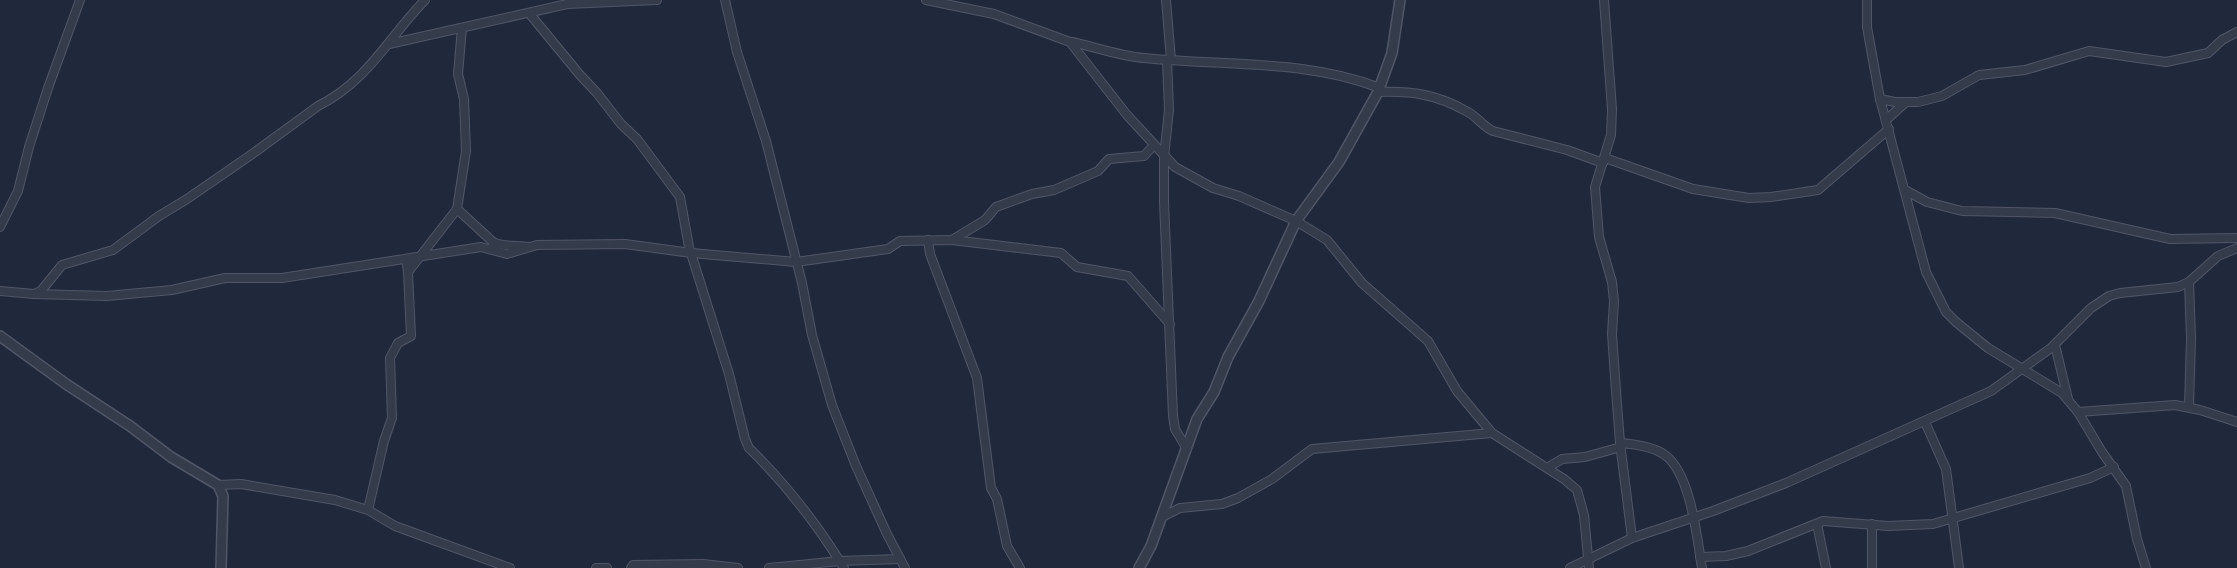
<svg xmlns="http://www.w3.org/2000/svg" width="2237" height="568" font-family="Commissioner,sans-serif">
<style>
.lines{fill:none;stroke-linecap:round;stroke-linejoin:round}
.minor-casing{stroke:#505667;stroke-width:10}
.tertiary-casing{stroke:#505667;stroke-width:12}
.minor{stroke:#343c4c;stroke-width:8}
.tertiary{stroke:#343c4c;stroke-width:9}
</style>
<rect width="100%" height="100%" fill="#20293c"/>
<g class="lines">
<g class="minor-casing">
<g id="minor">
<path d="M725 0 737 52 766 141 802 283 812 335 832 405 856 466 887 534 905 568"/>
<path d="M926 0 994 14 1070 42 1127 115 1175 167 1213 188 1239 196 1296 221 1327 240 1362 283 1428 341 1457 391 1492 433 1564 479 1577 490 1584 515 1589 568"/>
<path d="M1166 0 1171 60"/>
<path d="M1604 0 1612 109 1611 135 1595 187 1599 237 1612 282 1614 301 1612 334 1615 377 1620 443 1632 538"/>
<path d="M1867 0V27L1880 99 1926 272 1946 312 1956 322 1988 348 2062 393 2078 412 2102 452 2126 486 2137 539 2146 568"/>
<path d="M529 13 580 75 597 93 621 124 637 139 680 197 689 247 729 374 745 439 749 448C786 484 817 524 844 568"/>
<path d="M1072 42C1095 47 1120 56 1144 58 1222 66 1305 59 1380 88"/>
<path d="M389 44 567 4 657 0"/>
<path d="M1167 60 1169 110 1164 157V202L1173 416 1175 429 1187 449"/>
<path d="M1378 92C1412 91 1436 94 1466 111 1477 116 1482 126 1493 131L1567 150 1603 163"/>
<path d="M1880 99 1895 102H1918L1942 96 1979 75 2025 70 2089 51 2166 62 2208 53 2222 40 2237 32"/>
<path d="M1886 120 1906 102"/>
<path d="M1605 158 1693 189 1749 198 1771 197 1818 190 1889 129"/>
<path d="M1905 190 1927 202 1962 211 2055 213 2170 239 2237 238"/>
<path d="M457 209 493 242V250"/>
<path d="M0 227 18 191 29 147 48 88 80 0"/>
<path d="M928 240 930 254 977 378 991 488 997 499 1007 546 1020 568"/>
<path d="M952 240 985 220 996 207 1032 194 1054 190 1098 171 1109 159 1144 156 1154 145"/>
<path d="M493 242C502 247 517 245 529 247"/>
<path d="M408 272 457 209 466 151 464 99 458 74 462 28"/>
<path d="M2189 282 2191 338 2189 407"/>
<path d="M0 291 34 294 41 291 62 265 113 250 159 216 187 199 255 152 318 106C368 81 388 38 425 0"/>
<path d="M34 294 107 296 172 290 225 278H282L481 247 507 254 537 245 625 244 691 253 796 262 888 249 900 241 952 240 1061 253 1077 267 1128 276 1170 324"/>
<path d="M2055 345 2068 399"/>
<path d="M2078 412 2175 405 2200 410 2237 422"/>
<path d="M1925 422 1946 469 1959 568"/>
<path d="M1620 443C1634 444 1654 447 1665 455 1691 474 1697 538 1702 568"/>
<path d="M1547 468 1562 459 1585 457 1621 447"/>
<path d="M218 485 241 484 335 500 368 510 395 526 510 568"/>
<path d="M368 510 384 441 392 418 390 358 398 343 411 336 408 272 406 259"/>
<path d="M1162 517 1180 508 1222 504 1238 498 1272 479 1312 449 1492 433"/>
<path d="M1817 524 1826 568"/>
<path d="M1700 557 1726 556 1748 551 1823 521 1888 526 1933 524 2090 478 2114 467"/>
<path d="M800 565 839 561 900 559"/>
<path d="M596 568H607"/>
<path d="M631 568 633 565 703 564 738 568"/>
<path d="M769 568 800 565 803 567"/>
<path d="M1570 568 1632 538 1713 511 1786 483 1991 391 2051 348 2091 308 2109 296 2120 293 2178 287 2189 282 2218 256 2237 248"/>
<path d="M1872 568V524"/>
</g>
</g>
<g class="tertiary-casing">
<g id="tertiary">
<path d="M0 336 66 384 130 426 171 457 218 485 223 496 221 568"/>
<path d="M1139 568 1151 546 1197 419 1214 392 1228 357 1259 301 1296 221 1339 162 1378 92 1392 53 1400 0"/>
</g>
</g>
<use href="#minor" class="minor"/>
<use href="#tertiary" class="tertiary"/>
</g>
</svg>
